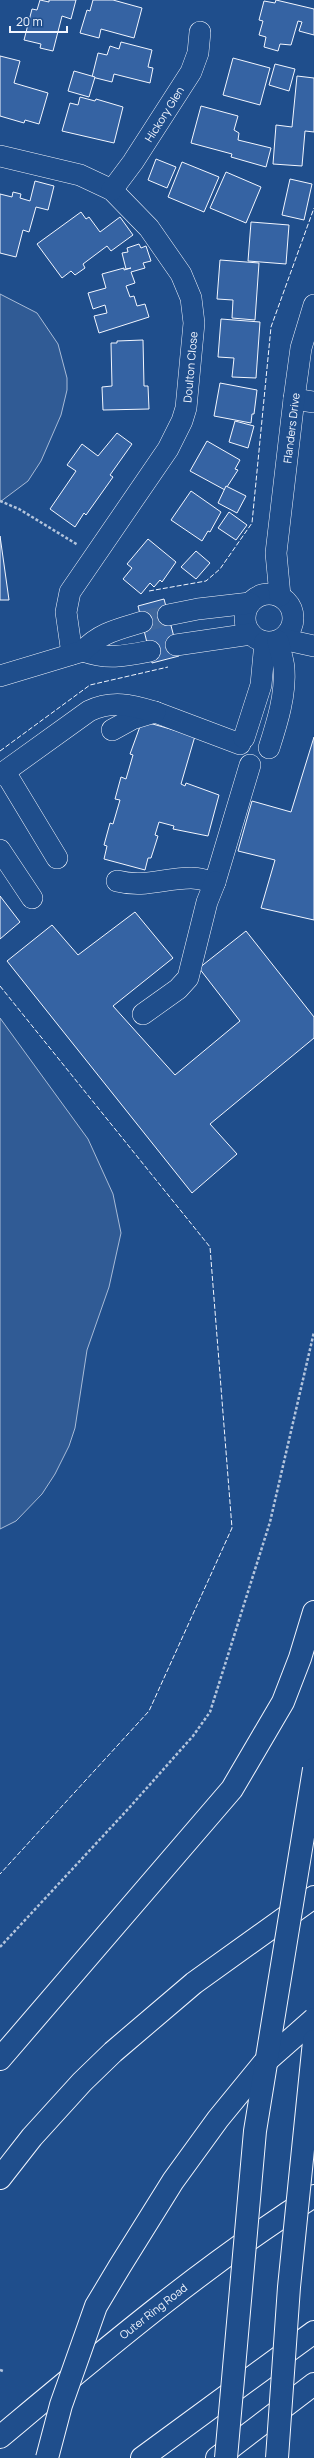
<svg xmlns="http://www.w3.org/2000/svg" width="314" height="2458" font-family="Manrope,sans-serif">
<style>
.built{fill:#305b95;stroke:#a8bbd7}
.building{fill:#3563a3;stroke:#f2f6ff}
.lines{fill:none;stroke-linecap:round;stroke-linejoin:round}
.minor-tunnel{stroke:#3f679d;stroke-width:21;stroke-dasharray:21 10;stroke-linecap:butt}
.minor-casing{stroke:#f2f6ff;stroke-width:22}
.highway-casing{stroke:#f2f6ff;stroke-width:24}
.path{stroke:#b3c4dc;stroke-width:2.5;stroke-dasharray:3 2;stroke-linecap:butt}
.minor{stroke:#1f4e8c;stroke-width:21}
.highway{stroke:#1f4e8c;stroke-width:22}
.highway-bridge-casing{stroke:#f2f6ff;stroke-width:24;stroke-linecap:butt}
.highway-bridge{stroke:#1f4e8c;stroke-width:22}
.fence{stroke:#f2f6ff;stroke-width:1;stroke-dasharray:5 2;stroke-linecap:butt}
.labels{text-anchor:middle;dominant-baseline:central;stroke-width:3;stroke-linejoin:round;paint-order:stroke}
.street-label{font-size:11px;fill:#f2f6ff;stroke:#1f4e8c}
</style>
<rect width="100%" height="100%" fill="#1f4e8c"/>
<g class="built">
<path d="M0 294 37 313 58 344 67 378V390L61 415 41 461 28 481 0 502Z"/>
<path d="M0 1018 88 1139 113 1194 121 1233 109 1287 87 1350 75 1428 69 1446 55 1474 42 1494 16 1521 0 1529Z"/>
</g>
<g class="building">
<path d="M40 0 49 2V0H76L71 19 62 16 53 51 40 48 41 44 24 40 32 9 37 10Z"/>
<path d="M93 0H113L142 8 134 38 101 29 99 38 80 33 87 10 90 11Z"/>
<path d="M276 0 314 9V35L299 31 302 22 298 21 291 45 280 44 278 51 264 47 266 37 259 35 263 21 259 20 264 1 275 3Z"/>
<path d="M121 42 152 50 148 67 153 68 150 83 114 74 112 82 92 77 98 53 107 55 110 46 119 49Z"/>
<path d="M0 56 20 61 14 83 48 93 39 124 25 120 24 123 0 116Z"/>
<path d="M233 58 270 68 260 105 223 95Z"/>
<path d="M275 64 295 69 289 91 269 85Z"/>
<path d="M74 71 95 77 89 97 68 91Z"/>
<path d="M297 76 314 78V132L305 131 302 166 273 164 276 125 292 127Z"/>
<path d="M80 97 95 101 96 99 123 107 114 143 62 131 70 103 78 105Z"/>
<path d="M201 106 238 116 234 130 239 133 238 140 271 148 266 167 231 157 232 154 191 143Z"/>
<path d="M156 159 176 167 167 188 148 180Z"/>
<path d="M182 162 219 177 204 212 168 197Z"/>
<path d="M226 172 261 187 246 223 210 208Z"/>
<path d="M290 179 312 184 304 220 282 215Z"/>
<path d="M35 181 54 186 48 210 36 207 29 232 23 230 16 257 0 253V194L12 197 13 192 21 194 20 198 30 201Z"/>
<path d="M81 212 86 219 89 217 100 232 120 217 133 235 111 251 107 246 83 264 85 268 75 275 71 271 62 278 37 244Z"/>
<path d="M251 222 289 225 286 264 248 261Z"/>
<path d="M139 244 141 248 146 246 151 261 143 263 145 268 131 272 135 283 126 286 130 297 134 296 137 306 145 304 149 317 99 333 94 316 107 313 105 305 93 309 88 293 106 288 102 274 124 268V270L131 268 126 269 122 253 128 252 127 248Z"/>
<path d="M220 260 259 263 255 320 232 318 233 300 217 299Z"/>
<path d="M221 319 260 322 256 378 232 377 234 358 218 357Z"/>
<path d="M143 340 144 386H148L149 409 103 410 102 387 112 386 111 343H117V341Z"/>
<path d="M220 383 257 390 254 414H252L251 423 214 416Z"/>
<path d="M235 421 254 426 248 448 229 442Z"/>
<path d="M117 433 132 444 110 475 113 477 86 515 84 513 75 527 50 509 76 471 67 465 82 444 98 456Z"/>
<path d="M207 441 240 460 235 469 238 470 225 490 190 471Z"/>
<path d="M226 486 246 496 237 513 218 503Z"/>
<path d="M191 491 221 512 210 532 208 531 202 541 171 520Z"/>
<path d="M229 512 247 525 236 540 218 528Z"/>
<path d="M0 536 9 600H0Z"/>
<path d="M148 539 176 562 162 582 160 580 154 587 150 583 141 594 123 579 132 568 127 564Z"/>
<path d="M196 551 210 563 196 579 181 567Z"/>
<path d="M164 599 179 656 152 663 138 606Z"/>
<path d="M142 721 195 736 181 784 185 786 186 783 219 795 208 836 173 829 174 826 159 822 155 835 158 836 151 858H148L145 870 104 859 107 846 104 845 110 823 113 824 120 800 115 799 121 777 126 779 133 755 130 754Z"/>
<path d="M314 737V920L261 908 275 860 238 851 252 801 291 812Z"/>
<path d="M0 896 20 922 0 939Z"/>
<path d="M135 912 173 958 113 1006 175 1075 240 1021 199 968 246 931 314 1017V1038L210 1124 237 1154 192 1193 7 961 52 925 78 955Z"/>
</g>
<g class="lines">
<path class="minor-tunnel" d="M142 622 168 615"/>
<g class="minor-casing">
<g id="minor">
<path d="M0 156 80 175 112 190 149 228 181 274 191 298 194 323 186 408 182 421 168 449 70 592 66 612 72 654"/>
<path d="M112 190 133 162 191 72 198 53 200 32"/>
<path d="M294 399 314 402"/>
<circle cx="269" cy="618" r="24"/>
<path d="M280 596 276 553 294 399 301 348 314 305"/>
<path d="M168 615 198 609 250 603"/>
<path d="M282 639 314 646"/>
<path d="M176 645 251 634"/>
<path d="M83 651C107 660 125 656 150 651"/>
<path d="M0 676 83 651C99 633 119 629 142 622"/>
<path d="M112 730 132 719 155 712 240 744"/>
<path d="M244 738 261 685 265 642"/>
<path d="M269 748C277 723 286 695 284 668 283 659 280 650 278 641"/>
<path d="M5 772 57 858"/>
<path d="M0 775 89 711C113 700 131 705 155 712"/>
<path d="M0 850 32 898"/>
<path d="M117 881C145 888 164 878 191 878 199 878 207 881 215 882L250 765"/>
<path d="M143 1014 178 989 188 978 207 902 215 882"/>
</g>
</g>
<g class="highway-casing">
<g id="highway">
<path d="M0 2059 232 1789 283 1702 300 1658 314 1612"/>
<path d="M0 2178 32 2137 82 2082 113 2052 194 1983 314 1897"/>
<path d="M0 2437C102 2352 202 2267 314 2196"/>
<path d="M142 2458 314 2332"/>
<path d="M217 2458 314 2384"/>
</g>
</g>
<g class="path">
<path d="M0 501 19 509 78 545"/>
<path d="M0 1947 129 1808 193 1736 210 1712 270 1522 314 1332"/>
<path d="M0 2370 3 2371"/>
</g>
<use href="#minor" class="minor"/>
<use href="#highway" class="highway"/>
<g class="highway-bridge-casing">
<g id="highway-bridge">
<path d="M47 2458 61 2405 96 2306 120 2266 173 2181 218 2119 263 2064 314 2019"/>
<path d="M226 2458 255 2131 314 1769"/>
<path d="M277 2458 289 2287 314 2041"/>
</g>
</g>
<use href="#highway-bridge" class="highway-bridge"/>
<g class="fence">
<path d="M149 591 206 581 220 569 252 523 271 327 314 208"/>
<path d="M0 751 90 685 168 667"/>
<path d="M0 986 210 1247 232 1528 149 1711 0 1874"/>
</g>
</g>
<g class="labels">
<g class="street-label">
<text transform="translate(164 114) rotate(-58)">Hickory Glen</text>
<text transform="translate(190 367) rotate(-85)">Doulton Close</text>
<text transform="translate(291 428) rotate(-83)">Flanders Drive</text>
<text transform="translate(153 2311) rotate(-38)">Outer Ring Road</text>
</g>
</g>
<path d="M10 26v6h57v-6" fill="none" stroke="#f2f6ff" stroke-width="2"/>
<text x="16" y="26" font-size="12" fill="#f2f6ff" stroke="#1f4e8c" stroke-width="3" paint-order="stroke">20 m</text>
</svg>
